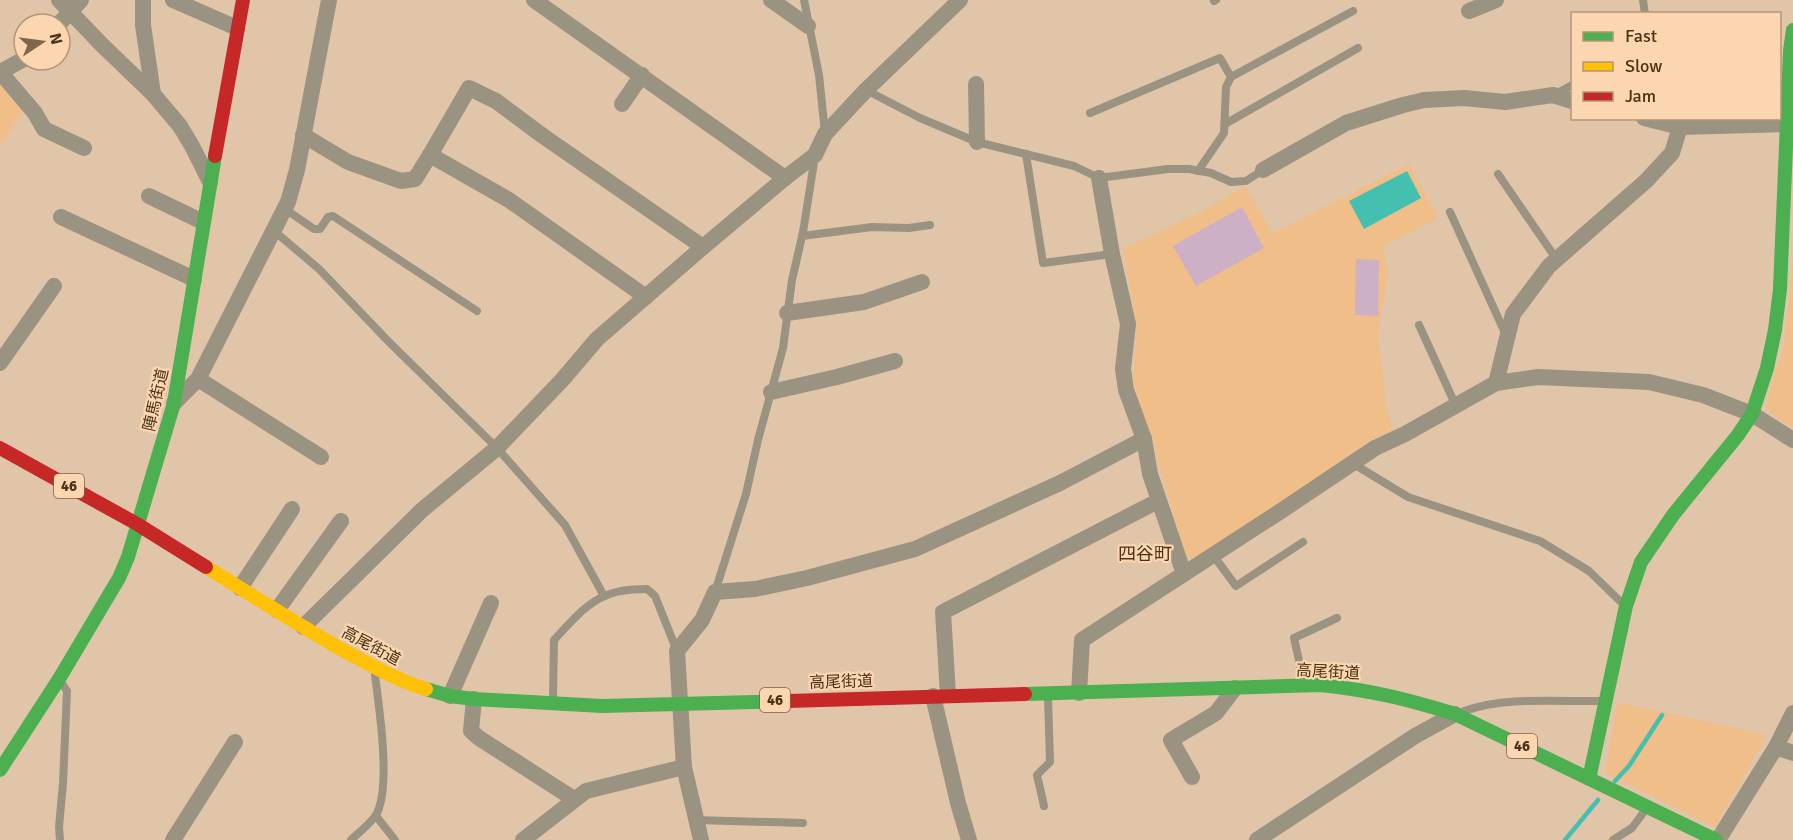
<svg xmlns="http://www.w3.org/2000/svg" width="1793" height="840" font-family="Signika,'Noto Sans JP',sans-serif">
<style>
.built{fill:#efbe89}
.green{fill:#ceb0c6}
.water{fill:#44c0b0}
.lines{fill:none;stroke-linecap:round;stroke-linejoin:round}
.stream{stroke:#44c0b0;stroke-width:4.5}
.lane{stroke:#9b9381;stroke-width:8}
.street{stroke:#9b9381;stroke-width:16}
.fast{stroke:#4caf50;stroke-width:14}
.slow{stroke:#ffc107;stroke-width:14}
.jam{stroke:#c62828;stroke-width:14}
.labels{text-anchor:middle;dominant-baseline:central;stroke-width:4.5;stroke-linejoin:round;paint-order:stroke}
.shield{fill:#fbd6b0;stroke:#806445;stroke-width:1.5}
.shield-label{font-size:15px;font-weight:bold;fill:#4b3317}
.street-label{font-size:16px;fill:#4b3317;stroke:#fbd6b0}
.neighbourhood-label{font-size:18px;fill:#4b3317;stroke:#fbd6b0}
</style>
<rect width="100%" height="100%" fill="#e1c5a9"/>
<g class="built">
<path d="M0 80 25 108 0 148Z"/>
<path d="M1409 164 1438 218 1382 247 1388 271 1378 336 1387 409 1393 431 1372 439 1296 493 1194 559 1185 556 1149 429 1138 402 1133 375 1137 327 1123 249 1196 214 1245 187 1273 233Z"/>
<path d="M1793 254V428L1766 410 1770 390 1784 346 1791 285Z"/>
<path d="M1617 703 1665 712 1767 735 1715 827 1605 773Z"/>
</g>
<g class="green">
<path d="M1242 207 1264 248 1196 286 1173 246Z"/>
<path d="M1356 259 1379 260 1378 316 1355 315Z"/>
</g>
<path class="water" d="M1407 171 1421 198 1364 229 1349 201Z"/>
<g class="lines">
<g class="stream">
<path d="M1615 781 1629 766 1662 715"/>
<path d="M1565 840 1598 800"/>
</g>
<g class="lane">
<path d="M804 0 819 75 825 133"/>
<path d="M1643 0 1645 14"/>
<path d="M1214 1 1216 0"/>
<path d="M866 90 920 118 977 142 1074 166 1099 178 1168 169H1189L1211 173 1231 182 1246 181 1263 170"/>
<path d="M1554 95 1572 85"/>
<path d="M1090 113 1220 58 1231 77"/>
<path d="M1225 124 1358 48"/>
<path d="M1026 154 1043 263 1112 254"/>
<path d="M1198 171 1224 133 1226 87 1231 77 1353 11"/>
<path d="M1498 174 1557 260"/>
<path d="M285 209 314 229H320L328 217 333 216 477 311"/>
<path d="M1450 212 1506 335"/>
<path d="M273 230 319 269 389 342 497 448 565 525 604 596"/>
<path d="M802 236 872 227 909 228 930 225"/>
<path d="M1419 325 1456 406"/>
<path d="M1352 463 1408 497 1540 541 1589 571 1623 604"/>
<path d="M1213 555 1236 586 1303 542"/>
<path d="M715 592 746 494 758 440 783 348 792 280 803 232 815 156"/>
<path d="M1304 683 1294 638 1337 618"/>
<path d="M553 701 554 640C568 625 586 603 605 596 617 590 634 589 647 589L655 596 677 651"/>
<path d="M1464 711C1507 696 1557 702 1603 701"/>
<path d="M1044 806 1037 775 1050 762 1048 697"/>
<path d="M376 816 395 840"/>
<path d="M696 820 803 823"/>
<path d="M60 840 59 827 63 783 67 691 61 682"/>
<path d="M351 840C359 832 372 823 377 813 391 785 379 707 375 675"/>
<path d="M1613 840 1632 828 1646 809"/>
</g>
<g class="street">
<path d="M59 0 101 44 153 94 180 126 192 146 210 182"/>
<path d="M143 0V25L153 94"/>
<path d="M173 0 237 28"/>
<path d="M534 0 785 178"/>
<path d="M771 0 808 26"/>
<path d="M1469 11 1496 0"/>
<path d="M59 24 81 0"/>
<path d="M0 72 35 113 44 129 84 148"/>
<path d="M0 72 24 59"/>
<path d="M976 84 977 142"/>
<path d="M622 104 642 75"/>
<path d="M1644 118 1680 127 1787 124"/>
<path d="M303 135 348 162 401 181 415 179 430 155"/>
<path d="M1263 170 1346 123 1403 105 1424 100 1464 98 1505 102 1553 95 1572 101"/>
<path d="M1099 178 1112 254 1128 324 1123 369 1126 390 1144 439 1150 474 1184 574"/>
<path d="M149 196 203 222"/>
<path d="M61 217 194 279"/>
<path d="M646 297 509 200 430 155 469 88 496 101 543 136 703 247"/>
<path d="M787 313 864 302 922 282"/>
<path d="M0 363 54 286"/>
<path d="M198 379 321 457"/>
<path d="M1496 383 1513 314 1549 266 1646 181 1672 153 1680 127"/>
<path d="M771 392 837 377 895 361"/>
<path d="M174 403 198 379 288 202 297 170 329 0"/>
<path d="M240 588 292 509"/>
<path d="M277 610 341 521"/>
<path d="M303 627 422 510 497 448 563 379 597 339 703 247 785 178 815 155 825 134 866 90 960 0"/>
<path d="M1079 693 1082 640 1281 511 1375 448 1405 434 1496 383 1538 377 1649 382 1703 395 1752 414 1793 440"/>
<path d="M948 695 943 612 1158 501"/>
<path d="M450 696 491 603"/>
<path d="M933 696 958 803 969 840"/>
<path d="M474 699 471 731 479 738 574 799"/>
<path d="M1776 747 1793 753"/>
<path d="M1192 777 1171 740 1216 713 1235 688"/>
<path d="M173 840 235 742"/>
<path d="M523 840 586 791 684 767"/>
<path d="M701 840 684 767 677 651 702 620 715 592 755 589 807 578 915 549 1060 483 1144 439"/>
<path d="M1257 840 1415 736 1455 714"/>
<path d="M1718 840 1776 747 1793 713"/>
</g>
<g class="fast">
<path d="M426 689 450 696 474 699 602 706 788 701"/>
<path d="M1025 694 1320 685C1370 690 1407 699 1455 714L1716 840"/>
<path d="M0 770 59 679 119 578 128 557 174 403 215 156"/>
<path d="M1589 779 1626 606 1641 562 1673 515 1738 435 1752 414 1767 368 1775 330 1780 289 1790 51 1793 30"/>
</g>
<path class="slow" d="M206 567C250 594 294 622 339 648 367 663 395 680 426 689"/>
<g class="jam">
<path d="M215 156 243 0"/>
<path d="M0 448 137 524 206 567"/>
<path d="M788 701 1025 694"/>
</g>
</g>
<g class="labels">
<g class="shield">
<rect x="54" y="474" width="30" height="24" rx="4.5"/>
<rect x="760" y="688" width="30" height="24" rx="4.5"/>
<rect x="1507" y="734" width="30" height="24" rx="4.5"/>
</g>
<g class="shield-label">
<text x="69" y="486">46</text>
<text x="775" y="700">46</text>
<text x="1522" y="746">46</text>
</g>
<g class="street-label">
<text transform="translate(156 400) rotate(-77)">陣馬街道</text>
<text transform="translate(371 646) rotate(28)">高尾街道</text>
<text transform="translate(1328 672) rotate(3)">高尾街道</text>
<text transform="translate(841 682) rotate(-2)">高尾街道</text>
</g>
<g class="neighbourhood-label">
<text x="1145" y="554">四谷町</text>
</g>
</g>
<rect x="1571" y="12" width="210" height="108" fill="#fbd6b0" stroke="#b59573" stroke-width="1.5"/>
<rect x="1583" y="32" width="30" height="9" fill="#4caf50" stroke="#b59573" stroke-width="1.5"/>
<text x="1625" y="42" font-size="18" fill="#4b3317">Fast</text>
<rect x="1583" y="62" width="30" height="9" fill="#ffc107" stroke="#b59573" stroke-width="1.5"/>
<text x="1625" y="72" font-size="18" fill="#4b3317">Slow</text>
<rect x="1583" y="92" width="30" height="9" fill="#c62828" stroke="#b59573" stroke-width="1.5"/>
<text x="1625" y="102" font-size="18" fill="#4b3317">Jam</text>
<g transform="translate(42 42) rotate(77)"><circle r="28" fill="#fbd6b0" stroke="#b59573" stroke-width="1.5"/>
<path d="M0-4.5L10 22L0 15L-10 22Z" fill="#80664a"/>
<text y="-9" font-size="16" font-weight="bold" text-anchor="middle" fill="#4b3317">N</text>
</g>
</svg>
